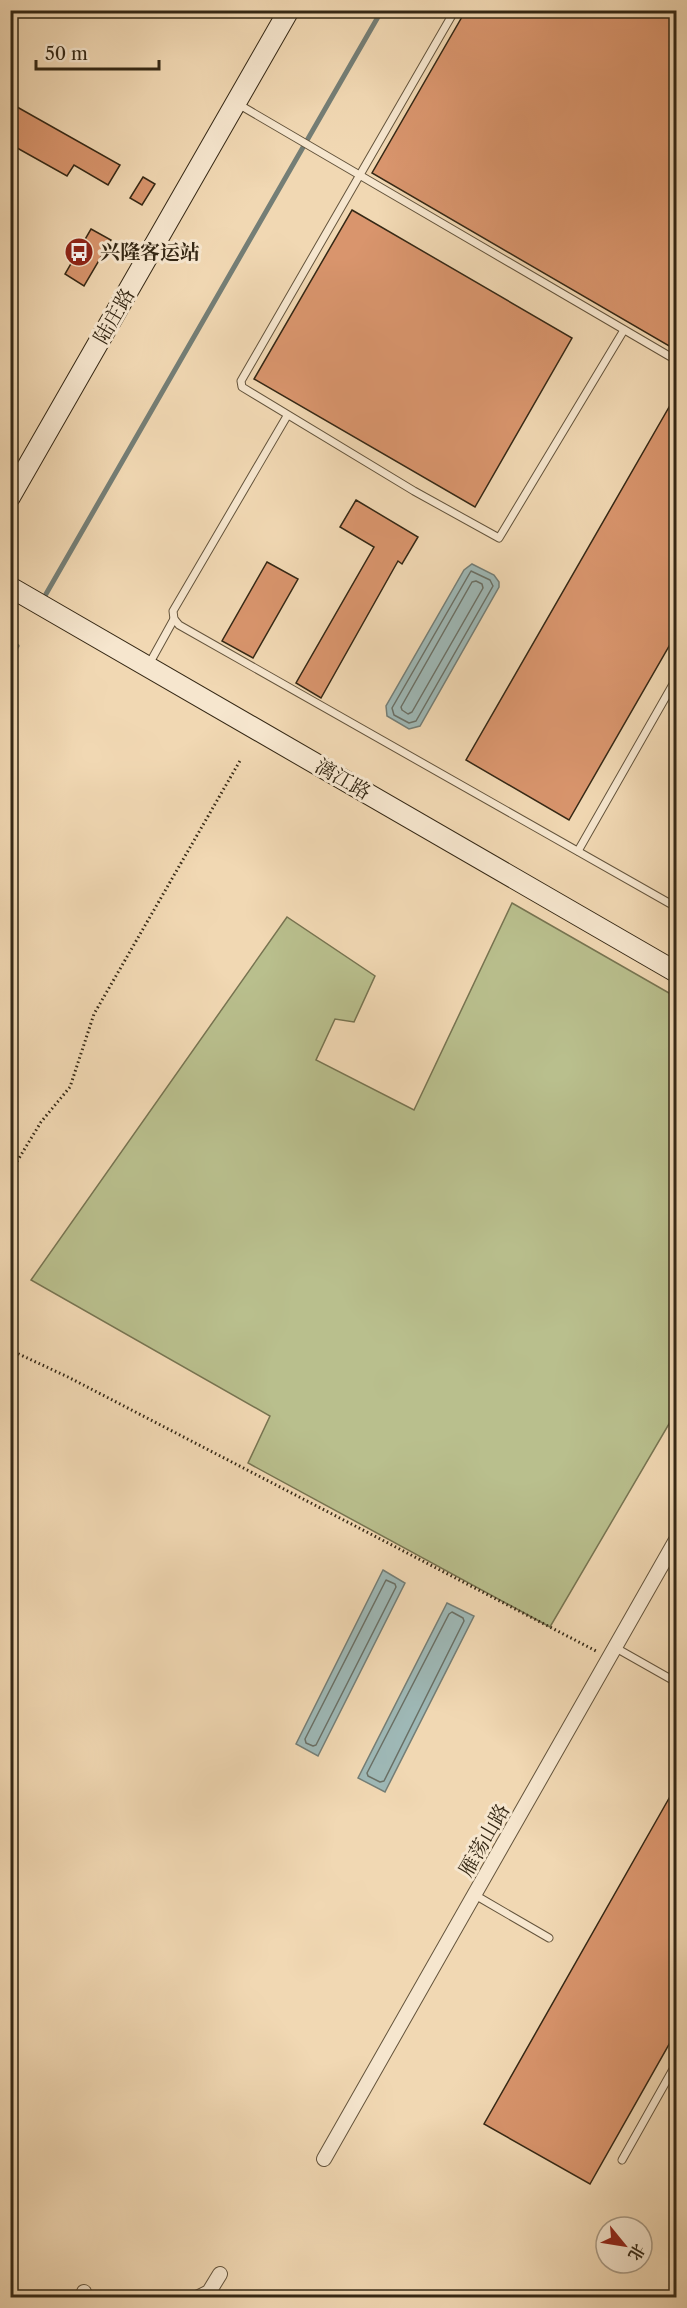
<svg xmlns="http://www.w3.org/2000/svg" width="687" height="2308" font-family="'Libre Caslon Text','Noto Serif SC',serif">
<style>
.green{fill:#b9bf8d;stroke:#777451;stroke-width:1.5}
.water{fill:#9eb8b6;stroke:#747e76;stroke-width:1.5}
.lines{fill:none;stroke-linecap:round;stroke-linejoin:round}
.shore{stroke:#6a7066;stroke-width:1.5}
.stream{stroke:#747e76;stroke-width:5}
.building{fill:#d9956d;stroke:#352815;stroke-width:1.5}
.lane-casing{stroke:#64543c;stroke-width:9}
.street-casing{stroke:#64543c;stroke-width:16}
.secondary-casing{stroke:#352815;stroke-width:22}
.path{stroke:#352815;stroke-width:3;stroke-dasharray:1.5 3;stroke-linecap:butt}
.lane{stroke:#f6e6ce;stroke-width:7}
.street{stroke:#f6e6ce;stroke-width:14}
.secondary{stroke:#f6e6ce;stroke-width:20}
.labels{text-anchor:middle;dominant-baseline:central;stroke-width:6;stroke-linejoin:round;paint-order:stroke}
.poi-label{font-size:20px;font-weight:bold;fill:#352815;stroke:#f6e6ce;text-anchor:start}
.street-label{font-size:20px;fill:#352815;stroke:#f6e6ce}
</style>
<rect width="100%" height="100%" fill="#f1d8b3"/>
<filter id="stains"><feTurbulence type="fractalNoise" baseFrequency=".00333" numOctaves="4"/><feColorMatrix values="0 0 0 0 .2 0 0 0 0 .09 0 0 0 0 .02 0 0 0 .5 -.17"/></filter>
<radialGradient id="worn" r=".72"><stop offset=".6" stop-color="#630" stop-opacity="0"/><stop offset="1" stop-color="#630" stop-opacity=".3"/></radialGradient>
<path class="green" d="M512 903 676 997V1412L550 1627 248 1463 270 1416 31 1280 287 917 375 976 354 1022 335 1019 316 1060 414 1110Z"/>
<g class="water">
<path d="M472 564 494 575 499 582V587L420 726 409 729 387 716 386 706 464 570Z"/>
<path d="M383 1570 405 1583 318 1756 296 1744Z"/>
<path d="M447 1603 474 1616 385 1792 358 1778Z"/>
</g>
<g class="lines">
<g class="shore">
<path d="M471 571 490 580 493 586 416 721 409 723 394 715 392 708Z"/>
<path d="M476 581 482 584 483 588 412 712 408 714 402 710 401 707 472 582Z"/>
<path d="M386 1580 395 1584 396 1587 316 1745 313 1746 306 1743 305 1739Z"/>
<path d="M452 1612 463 1618 464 1621 384 1781 380 1782 368 1776 367 1773 449 1614Z"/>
</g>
<g class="stream">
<path d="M46 594 382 10"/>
<path d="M10 656 17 646"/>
</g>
</g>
<g class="building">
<path d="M466 10H676V350L372 173Z"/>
<path d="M10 103 120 165 108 185 74 165 67 176 10 144Z"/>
<path d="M143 177 155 184 142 205 130 198Z"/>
<path d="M352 210 572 338 475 507 254 379Z"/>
<path d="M91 229 111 240 84 286 65 274Z"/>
<path d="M676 395V634L569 820 466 760Z"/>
<path d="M356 500 418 537 402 564 398 561 321 698 296 683 374 547 340 527Z"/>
<path d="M267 562 298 579 253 658 222 641Z"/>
<path d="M676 1786V2032L590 2184 484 2124Z"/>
</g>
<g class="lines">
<g class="lane-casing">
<g id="lane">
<path d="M455 10 241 381 242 387 414 491 499 538 624 330"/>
<path d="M238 104 676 360"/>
<path d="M287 416 173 611 174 619 179 625 676 907"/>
<path d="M148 666 174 619"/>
<path d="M578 851 676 679"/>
<path d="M616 1648 676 1682"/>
<path d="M475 1895 549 1938"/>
<path d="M622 2160 676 2064"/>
</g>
</g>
<g class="street-casing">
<g id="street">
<path d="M324 2159 676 1540"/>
<path d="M82 2298 84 2292"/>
<path d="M197 2298 209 2292 220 2274"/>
</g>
</g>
<g class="secondary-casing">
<g id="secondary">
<path d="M10 497 289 10"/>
<path d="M10 587 676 972"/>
</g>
</g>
<g class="path">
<path d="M10 1173 41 1122 70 1087 94 1014 241 759"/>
<path d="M10 1350 68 1377 598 1652"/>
</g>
<use href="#lane" class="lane"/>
<use href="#street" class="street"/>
<use href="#secondary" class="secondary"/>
</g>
<defs>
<g id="bus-disc" transform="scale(1.5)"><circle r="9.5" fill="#8f2418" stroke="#f6e6ce"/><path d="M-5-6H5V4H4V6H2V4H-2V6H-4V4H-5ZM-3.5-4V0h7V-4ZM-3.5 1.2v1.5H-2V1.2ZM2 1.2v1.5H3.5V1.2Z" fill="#fff"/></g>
</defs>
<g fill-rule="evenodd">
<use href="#bus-disc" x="79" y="252"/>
</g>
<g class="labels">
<g class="poi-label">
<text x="100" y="252">兴隆客运站</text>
</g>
<g class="street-label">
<text transform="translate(114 316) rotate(-60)">陆庄路</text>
<text transform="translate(343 779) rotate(30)">漓江路</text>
<text transform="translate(484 1840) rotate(-60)">雁荡山路</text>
</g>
</g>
<rect width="687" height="2308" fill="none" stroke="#f1d8b3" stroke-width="36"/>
<rect x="12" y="12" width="663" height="2284" fill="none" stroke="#352815" stroke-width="3"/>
<rect x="18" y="18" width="651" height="2272" fill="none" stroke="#352815" stroke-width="1.5"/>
<g transform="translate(624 2245) rotate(120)"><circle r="28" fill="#f6e6ce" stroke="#a99a84" stroke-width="1.5"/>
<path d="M0-4.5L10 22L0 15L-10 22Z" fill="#8f2418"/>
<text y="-9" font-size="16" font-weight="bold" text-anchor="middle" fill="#352815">北</text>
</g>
<path d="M36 60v9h123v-9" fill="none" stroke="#352815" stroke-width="3"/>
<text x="45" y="60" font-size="18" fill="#352815" stroke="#f6e6ce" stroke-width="4.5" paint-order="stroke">50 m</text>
<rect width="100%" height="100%" filter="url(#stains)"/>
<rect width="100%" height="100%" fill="url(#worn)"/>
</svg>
